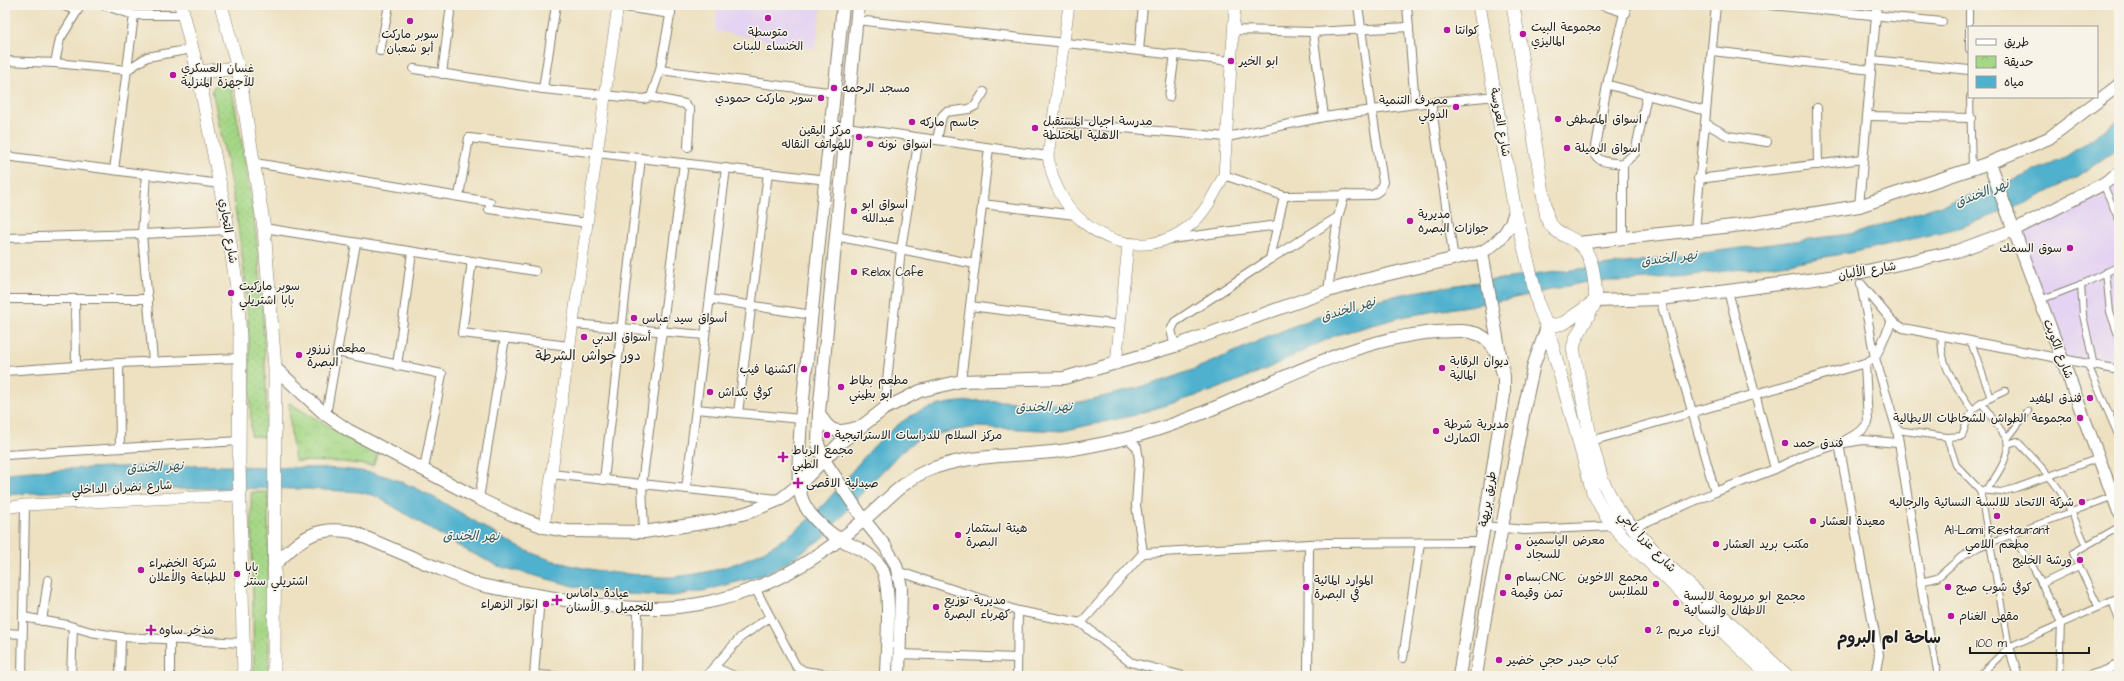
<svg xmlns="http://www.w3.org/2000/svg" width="2124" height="681" font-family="'Architects Daughter','Playpen Sans Arabic',sans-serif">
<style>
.built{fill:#e4d3f2}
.grass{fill:url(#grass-dots);stroke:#607a51}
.park{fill:url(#park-crowns);stroke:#607a51}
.water{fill:#4fb1ce;stroke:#366675}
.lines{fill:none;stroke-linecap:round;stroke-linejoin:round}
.pedestrian-casing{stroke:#847e6e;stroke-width:8}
.minor-casing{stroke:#847e6e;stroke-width:10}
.tertiary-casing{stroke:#847e6e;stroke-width:12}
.secondary-casing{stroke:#847e6e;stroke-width:14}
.primary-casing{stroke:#847e6e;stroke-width:14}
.pedestrian{stroke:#fff;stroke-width:6}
.minor{stroke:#fff;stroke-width:8}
.tertiary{stroke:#fff;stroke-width:11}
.secondary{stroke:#fff;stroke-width:12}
.primary{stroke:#fff;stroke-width:13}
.poi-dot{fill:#b5179e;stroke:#f7f3e8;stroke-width:1.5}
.labels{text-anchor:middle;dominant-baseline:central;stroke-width:3;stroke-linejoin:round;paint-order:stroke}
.poi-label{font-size:12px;fill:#1c1c1c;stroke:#f7f3e8;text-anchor:start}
.street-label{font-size:12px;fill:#1c1c1c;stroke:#f7f3e8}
.water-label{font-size:13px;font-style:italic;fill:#305863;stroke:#f7f3e8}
.quarter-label{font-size:14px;fill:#1c1c1c;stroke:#f7f3e8}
.district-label{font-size:16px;font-weight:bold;fill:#1c1c1c;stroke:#f7f3e8}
</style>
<defs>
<pattern id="grass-dots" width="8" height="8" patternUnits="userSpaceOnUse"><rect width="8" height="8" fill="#a5d786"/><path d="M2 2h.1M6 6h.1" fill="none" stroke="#8db873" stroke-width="1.8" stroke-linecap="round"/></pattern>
<pattern id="park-crowns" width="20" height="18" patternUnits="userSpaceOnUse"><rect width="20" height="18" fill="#a5d786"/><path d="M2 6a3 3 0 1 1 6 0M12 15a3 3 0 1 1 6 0" fill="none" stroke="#8db873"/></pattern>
</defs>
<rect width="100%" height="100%" fill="#f7f3e8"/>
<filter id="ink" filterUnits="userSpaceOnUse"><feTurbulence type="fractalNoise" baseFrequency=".025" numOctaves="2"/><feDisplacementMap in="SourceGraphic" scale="8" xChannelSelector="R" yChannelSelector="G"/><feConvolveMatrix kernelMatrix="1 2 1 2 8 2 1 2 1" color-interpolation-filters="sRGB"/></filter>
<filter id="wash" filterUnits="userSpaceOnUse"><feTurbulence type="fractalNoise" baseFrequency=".012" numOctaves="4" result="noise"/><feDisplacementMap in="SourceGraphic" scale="16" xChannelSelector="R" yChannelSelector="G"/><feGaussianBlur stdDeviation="0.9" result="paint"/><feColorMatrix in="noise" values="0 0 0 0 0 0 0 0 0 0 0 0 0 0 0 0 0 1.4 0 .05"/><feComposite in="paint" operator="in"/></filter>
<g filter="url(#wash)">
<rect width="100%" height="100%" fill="#ede1c1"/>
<g class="built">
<path d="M717 5H822L815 49 715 31Z"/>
<path d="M2119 173V371L2062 360 2014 230Z"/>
</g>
<g class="grass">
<path d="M223 80 231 85C242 143 253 202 259 261 264 319 266 378 267 437L251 436C250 381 250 327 244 272 237 211 225 151 212 90L215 85Z"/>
<path d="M251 492H268L269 676H254Z"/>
</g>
<path class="park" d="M289 403 350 439 378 452 373 466 342 462 295 461 291 434Z"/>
<path class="water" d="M2119 120V148L2073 179 2026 203 1959 228 1860 251 1790 263 1685 276 1623 281H1590L1510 299 1406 316 1336 335 1264 370 1212 391 1131 416 1062 431 976 427 942 433 915 441 899 454 867 487 824 537 783 565 760 576 703 591 673 596 624 594 589 590 498 566 462 548 376 496 359 492 308 489 225 488 45 492 5 495V473C94 466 183 464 271 467 305 468 340 467 373 473 417 482 467 518 506 540 546 564 594 572 641 575 651 576 662 578 672 577 730 573 785 547 824 504 854 472 883 425 926 409 961 397 999 401 1035 403 1046 404 1056 405 1067 404 1077 403 1087 400 1097 398 1133 390 1168 380 1202 366 1245 348 1288 326 1333 312 1375 298 1418 291 1463 284L1857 233 2007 183 2061 160Z"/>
</g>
<g filter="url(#ink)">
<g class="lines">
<g class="pedestrian-casing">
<g id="pedestrian">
<path d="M1969 5V49"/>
<path d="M1970 97 1972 169"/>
<path d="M2103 184 2119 220"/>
<path d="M2106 272 2110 312 2119 338"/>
<path d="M2081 284 2083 315 2094 366"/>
<path d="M2040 300 2087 282 2119 266"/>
<path d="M1942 336C1938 364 1958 388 1972 410"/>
<path d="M1971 342 1991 398"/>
<path d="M2088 365 2119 437"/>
<path d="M1981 402 2007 439C2011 457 1996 476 1987 490"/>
<path d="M1897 430 1947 437 1962 436C1971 405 1977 404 2005 391"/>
<path d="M1947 437 1956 465 1980 490 2009 647"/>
<path d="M2007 439 2028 411"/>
<path d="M2008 444 2017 441C2031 456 2046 471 2058 488 2069 504 2078 527 2086 546"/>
<path d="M1980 490 2001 492 2016 488 2099 458"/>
<path d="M2011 534 2033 567 2061 623 2059 676"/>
<path d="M1920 582 1937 578 1962 556 1979 547 2119 494"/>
<path d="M2041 584 2079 566"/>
<path d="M2112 601 2119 620"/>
<path d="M1924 602 1938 676"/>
<path d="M2098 606 2073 553 2119 527"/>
<path d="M1979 676 2009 647 2119 598"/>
</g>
</g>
<g class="minor-casing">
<g id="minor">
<path d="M62 5 77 11"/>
<path d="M103 5 134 15H183"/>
<path d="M1407 5 1415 104"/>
<path d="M1601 5 1626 13"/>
<path d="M1626 5 1608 80 1595 152C1597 164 1612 162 1623 164L1635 153 1647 95"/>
<path d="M1770 5 1942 22"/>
<path d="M618 6 671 14"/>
<path d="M856 20 1231 61"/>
<path d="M1233 30 1313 32 1409 27"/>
<path d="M1313 32 1324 117"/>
<path d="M380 51 389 5"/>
<path d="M1139 51 1143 5"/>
<path d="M1712 51 1871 70"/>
<path d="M1872 60 1969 70"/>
<path d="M5 61 55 63 127 70 147 57 192 49"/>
<path d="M55 63 60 39 81 5"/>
<path d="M414 69 543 89 644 99 651 97 685 104 690 110 688 147"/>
<path d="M660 70 835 93"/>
<path d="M442 74 451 5"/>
<path d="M1609 85 1706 111"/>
<path d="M543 89 556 5"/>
<path d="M651 97 660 70 672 5"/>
<path d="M1169 97 1175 54"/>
<path d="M1431 102 1454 260"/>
<path d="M1817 108 1818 165"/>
<path d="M1867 116 1971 118"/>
<path d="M1053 122 1227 137 1324 117 1415 104 1496 96"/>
<path d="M1705 123 1728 136 1767 142"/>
<path d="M832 125 1048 156"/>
<path d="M937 140 942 116 946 112 969 109 975 106 984 92"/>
<path d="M5 156 220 184"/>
<path d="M255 163 490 202"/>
<path d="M1623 164V239"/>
<path d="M114 170 134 15"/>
<path d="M146 174 142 234 153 361"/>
<path d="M1224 175 1284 196 1373 195 1380 190 1383 182 1372 111 1358 5"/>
<path d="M1698 179 1863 159"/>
<path d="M459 196 469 138 827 180"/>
<path d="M982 204 1076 215"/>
<path d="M1859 206 1877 5"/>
<path d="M489 209 587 223"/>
<path d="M264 228 535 271"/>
<path d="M1695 230 1716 5"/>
<path d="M835 236 975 264"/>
<path d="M5 238 142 234 228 230"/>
<path d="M1171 239 1278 225"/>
<path d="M1270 259 1284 196"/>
<path d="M472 261 462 333 569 346"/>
<path d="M1862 285 1892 321 1903 328 2119 370"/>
<path d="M1328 291 1338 217 1345 194"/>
<path d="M1728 291 1775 469"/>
<path d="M5 299H148"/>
<path d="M710 299 812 315"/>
<path d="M1660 299 1715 492"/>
<path d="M75 300 76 366"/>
<path d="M970 306 1120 325"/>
<path d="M1892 321 1875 358 1897 430 1924 602"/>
<path d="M573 324 705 335"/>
<path d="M1175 346 1171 330 1175 322 1270 259 1338 217"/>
<path d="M337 352 442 374 424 469"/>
<path d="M119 363 120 448"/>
<path d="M1865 363 1868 423 1861 431 1839 444 1879 655 1875 676"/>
<path d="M397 366 412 252"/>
<path d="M5 371 119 363 240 358"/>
<path d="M961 381 989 148"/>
<path d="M696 409 801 419"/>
<path d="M884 409 901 249 919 138"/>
<path d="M738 413 768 173"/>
<path d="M326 415 356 243"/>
<path d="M1127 438 1137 447 1139 460 1136 505 1143 553"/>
<path d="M1591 441 1865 363 1875 358 1861 284"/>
<path d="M5 455 240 441"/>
<path d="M551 474 778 499"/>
<path d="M604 480 641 158"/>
<path d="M686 489 726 168"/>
<path d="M479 499 505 338"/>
<path d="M1484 526 1525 530 1614 526"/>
<path d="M1632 528 1715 492 1775 469 1804 455 1839 444 1863 440 1898 443"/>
<path d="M644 532 642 484 684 163"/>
<path d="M897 571 1018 611 1081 623 1130 662 1183 676"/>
<path d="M755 588 796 666 804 671 836 676"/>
<path d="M23 617 67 625 91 632 121 637 244 643"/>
<path d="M42 621 48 580"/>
<path d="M1081 623 1143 553 1328 543 1481 542"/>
<path d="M5 633 22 634"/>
<path d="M2009 647 2018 676"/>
<path d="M900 654 1017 658"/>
<path d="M1403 658 1420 543"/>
<path d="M714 667 734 676"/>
<path d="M534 675 553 676"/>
<path d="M22 676 25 505"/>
<path d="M71 676 73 627"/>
<path d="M120 676 121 637"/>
<path d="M170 676V639"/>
<path d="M534 676 540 596"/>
<path d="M637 676 638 608"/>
<path d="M706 676 741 637 770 617"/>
<path d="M1017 676 1018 611"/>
<path d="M1308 676 1309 544"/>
<path d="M2089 676 2107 670 2119 664"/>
</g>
</g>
<g class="tertiary-casing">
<g id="tertiary">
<path d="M1069 5 1048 156C1050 168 1054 182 1060 193 1085 240 1144 262 1188 227 1205 214 1215 193 1224 175L1235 5"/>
<path d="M1116 364 1128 245"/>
<path d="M5 508 25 505 240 495"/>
<path d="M544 527 618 5"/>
</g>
</g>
<g class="secondary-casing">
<g id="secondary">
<path d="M843 5 801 419C800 441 796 476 801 496 805 513 826 531 841 540 855 547 872 553 881 567 893 586 886 652 886 676"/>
<path d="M858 5 819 413 818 444 824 460 864 520 885 546 896 565 901 587 899 676"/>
<path d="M1989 163 2119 512"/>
<path d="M1578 243 1742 225 1859 206 1989 163 2049 138 2119 85"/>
<path d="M1596 301 1660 299 1728 291 1858 273 1957 251 2014 230 2103 184 2119 173"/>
<path d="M275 368 326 415 348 430 479 499 511 514 544 527 567 531 644 532 716 521 749 512 781 499 800 484 840 443 884 409 920 391 961 381 1064 378 1175 346 1328 291 1364 280 1482 252"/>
<path d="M819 413C829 432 836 434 856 428"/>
<path d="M274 565C301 539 314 525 353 532 382 545 411 557 440 569 454 574 467 582 481 585 497 589 514 591 531 594 586 604 644 614 699 604 762 593 818 560 865 519 884 503 901 483 924 472 966 453 1016 457 1060 451 1083 448 1106 443 1128 438 1234 412 1326 341 1436 332 1451 331 1466 329 1480 335 1496 343 1499 361 1504 377"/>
<path d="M1459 676 1488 501 1504 395V377L1482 252C1499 242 1510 231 1515 211"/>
<path d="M1476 676 1486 612 1525 405 1534 364 1547 327"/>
</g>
</g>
<g class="primary-casing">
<g id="primary">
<path d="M181 5 198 72 225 211 237 288 240 338 239 461 244 676"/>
<path d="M221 5 238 68 264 228 275 368 274 676"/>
<path d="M1479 5 1515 211 1539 307 1547 327 1593 492 1606 516 1621 535 1770 676"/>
<path d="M1513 5 1547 218C1553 233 1565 234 1578 243 1594 253 1595 284 1596 301"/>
<path d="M198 72 238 68"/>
<path d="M1596 301 1576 338 1573 348 1591 441 1602 480 1617 510 1664 562 1787 676"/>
<path d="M1547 327 1564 323 1594 302"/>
</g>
</g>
<use href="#pedestrian" class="pedestrian"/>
<use href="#minor" class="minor"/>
<use href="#tertiary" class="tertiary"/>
<use href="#secondary" class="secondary"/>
<use href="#primary" class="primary"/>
</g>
</g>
<g class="poi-dot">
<circle cx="768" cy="18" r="4"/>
<circle cx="410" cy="21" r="4"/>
<circle cx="1447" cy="30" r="4"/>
<circle cx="1523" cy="34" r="4"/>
<circle cx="1231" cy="61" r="4"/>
<circle cx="173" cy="75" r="4"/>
<circle cx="834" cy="88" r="4"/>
<circle cx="821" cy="98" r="4"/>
<circle cx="1456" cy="107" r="4"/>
<circle cx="1558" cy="119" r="4"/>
<circle cx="912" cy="122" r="4"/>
<circle cx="1035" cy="128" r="4"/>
<circle cx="859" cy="137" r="4"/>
<circle cx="870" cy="144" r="4"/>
<circle cx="1567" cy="148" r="4"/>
<circle cx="854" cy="211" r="4"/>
<circle cx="1410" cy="221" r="4"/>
<circle cx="2070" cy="248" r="4"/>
<circle cx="854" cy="272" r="4"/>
<circle cx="231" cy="293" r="4"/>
<circle cx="634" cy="318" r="4"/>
<circle cx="584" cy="337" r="4"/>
<circle cx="299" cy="355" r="4"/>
<circle cx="1442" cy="368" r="4"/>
<circle cx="804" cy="369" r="4"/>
<circle cx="841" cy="387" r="4"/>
<circle cx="710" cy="392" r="4"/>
<circle cx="2090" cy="398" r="4"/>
<circle cx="2080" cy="418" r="4"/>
<circle cx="1436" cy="431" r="4"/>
<circle cx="827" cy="435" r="4"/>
<circle cx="1785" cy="443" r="4"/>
<path d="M781 451h4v4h4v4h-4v4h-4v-4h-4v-4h4z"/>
<path d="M796 477h4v4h4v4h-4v4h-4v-4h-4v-4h4z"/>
<circle cx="2082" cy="502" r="4"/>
<circle cx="1997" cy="516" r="4"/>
<circle cx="1813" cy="521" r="4"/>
<circle cx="958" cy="535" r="4"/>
<circle cx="1716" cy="544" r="4"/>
<circle cx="1518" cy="547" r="4"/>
<circle cx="2080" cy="560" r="4"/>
<circle cx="141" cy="570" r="4"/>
<circle cx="237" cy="574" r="4"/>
<circle cx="1508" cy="577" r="4"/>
<circle cx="1656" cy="584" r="4"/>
<circle cx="1306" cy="587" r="4"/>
<circle cx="1948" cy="587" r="4"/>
<circle cx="1503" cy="593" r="4"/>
<path d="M555 594h4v4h4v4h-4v4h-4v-4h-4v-4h4z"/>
<circle cx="1676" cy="603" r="4"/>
<circle cx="546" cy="604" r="4"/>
<circle cx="936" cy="607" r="4"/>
<circle cx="1951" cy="616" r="4"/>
<path d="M149 624h4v4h4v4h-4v4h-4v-4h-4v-4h4z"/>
<circle cx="1648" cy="630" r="4"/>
<circle cx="1499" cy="660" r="4"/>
</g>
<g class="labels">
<g class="poi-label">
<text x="1531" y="27">مجموعة البيت<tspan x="1531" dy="14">الماليزي</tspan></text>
<text x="1455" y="30">كوانتا</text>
<text x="768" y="32" text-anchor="middle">متوسطة<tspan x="768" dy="14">الخنساء للبنات</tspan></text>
<text x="410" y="34" text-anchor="middle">سوبر ماركت<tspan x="410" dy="14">أبو شعبان</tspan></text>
<text x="1239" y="61">ابو الخير</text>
<text x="181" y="68">غسان العسكري<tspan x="181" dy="14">للآجهزة المنزلية</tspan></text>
<text x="842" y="88">مسجد الرحمه</text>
<text x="813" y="98" text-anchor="end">سوبر ماركت حمودي</text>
<text x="1448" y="100" text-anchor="end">مصرف التنمية<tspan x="1448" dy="14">الدولي</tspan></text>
<text x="1566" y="119">اسواق المصطفى</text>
<text x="1043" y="121">مدرسة اجيال المستقبل<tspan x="1043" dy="14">الاهلية المختلطة</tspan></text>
<text x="920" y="122">جاسم ماركه</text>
<text x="851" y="130" text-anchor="end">مركز اليقين<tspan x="851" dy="14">للهواتف النقاله</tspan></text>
<text x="878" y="144">اسواق نونه</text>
<text x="1575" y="148">اسواق الرميلة</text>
<text x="862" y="204">اسواق ابو<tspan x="862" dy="14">عبدالله</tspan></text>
<text x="1418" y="214">مديرية<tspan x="1418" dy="14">جوازات البصره</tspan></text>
<text x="2062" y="248" text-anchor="end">سوق السمك</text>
<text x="862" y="272">Relax Cafe</text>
<text x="239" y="286">سوبر ماركيت<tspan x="239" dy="14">بابا اشتريلي</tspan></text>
<text x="642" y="318">أسواق سيد عباس</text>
<text x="592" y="337">أسواق الدبي</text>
<text x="307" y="348">مطعم زرزور<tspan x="307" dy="14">البصرة</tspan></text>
<text x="1450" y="361">ديوان الرقابة<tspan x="1450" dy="14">المالية</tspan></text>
<text x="796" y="369" text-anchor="end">اكشنها فيب</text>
<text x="849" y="380">مطعم بطاط<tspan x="849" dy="14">ابو بطيني</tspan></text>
<text x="718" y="392">كوفي بكداش</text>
<text x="2082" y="398" text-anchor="end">فندق المفيد</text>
<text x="2072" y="418" text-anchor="end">مجموعة الطواش للشحاطات الايطالية</text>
<text x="1444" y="424">مديرية شرطة<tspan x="1444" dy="14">الكمارك</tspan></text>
<text x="835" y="435">مركز السلام للدراسات الاستراتيجية</text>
<text x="1793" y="443">فندق حمد</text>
<text x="792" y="450">مجمع الرباط<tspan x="792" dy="14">الطبي</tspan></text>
<text x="806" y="483">صيدلية الاقصى</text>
<text x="2074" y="502" text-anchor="end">شركة الاتحاد للالبسة النسائية والرجاليه</text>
<text x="1821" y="521">معيدة العشار</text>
<text x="966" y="528">هيئة استثمار<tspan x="966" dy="14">البصرة</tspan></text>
<text x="1997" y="530" text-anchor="middle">Al-Lami Restaurant<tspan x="1997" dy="14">مطعم اللامي</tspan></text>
<text x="1526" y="540">معرض الياسمين<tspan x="1526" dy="14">للسجاد</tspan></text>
<text x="1724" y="544">مكتب بريد العشار</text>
<text x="2072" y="560" text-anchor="end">ورشة الخليج</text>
<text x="149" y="563">شركة الخضراء<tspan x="149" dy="14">للطباعة والأعلان</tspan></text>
<text x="245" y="567">بابا<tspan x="245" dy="14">اشتريلي سنتر</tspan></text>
<text x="1516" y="577">بسامCNC</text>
<text x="1648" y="577" text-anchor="end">مجمع الاخوين<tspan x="1648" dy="14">للملابس</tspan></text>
<text x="1314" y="580">الموارد المائية<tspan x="1314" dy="14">في البصرة</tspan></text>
<text x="1956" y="587">كوفي شوب صبح</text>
<text x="566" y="593">عيادة داماس<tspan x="566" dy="14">للتجميل و الأسنان</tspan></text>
<text x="1511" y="593">تمن وقيمة</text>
<text x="1684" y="596">مجمع ابو مريومة لالبسة<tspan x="1684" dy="14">الاطفال والنسائية</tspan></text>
<text x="944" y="600">مديرية توزيع<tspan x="944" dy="14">كهرباء البصرة</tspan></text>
<text x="538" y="604" text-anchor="end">انوار الزهراء</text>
<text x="1959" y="616">مقهى الغنام</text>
<text x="159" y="630">مذخر ساوه</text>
<text x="1656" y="630">ازياء مريم 2</text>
<text x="1507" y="660">كباب حيدر حجي خضير</text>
</g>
<g class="street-label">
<text transform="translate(1500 122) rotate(80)">شارع العروسة</text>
<text transform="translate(228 231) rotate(81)">شارع التجاري</text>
<text transform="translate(1867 271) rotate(-10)">شارع الألبان</text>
<text transform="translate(2058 349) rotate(69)">شارع الكويت</text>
<text transform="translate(122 488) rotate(-3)">شارع نضران الداخلي</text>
<text transform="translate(1488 499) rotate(-81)">طريق بريهة</text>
<text transform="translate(1647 542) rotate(47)">شارع عزرا ناجي</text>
</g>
<g class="water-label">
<text transform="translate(1982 193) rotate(-21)">نهر الخندق</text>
<text transform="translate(1669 258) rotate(-7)">نهر الخندق</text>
<text transform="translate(1348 309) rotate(-17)">نهر الخندق</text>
<text transform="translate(1044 407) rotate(-1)">نهر الخندق</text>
<text transform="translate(155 467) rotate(-3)">نهر الخندق</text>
<text x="471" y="536">نهر الخندق</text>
</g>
<g class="quarter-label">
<text x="588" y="356">دور حواش الشرطة</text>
</g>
<g class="district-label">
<text x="1889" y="638">ساحة ام البروم</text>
</g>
</g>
<rect width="2124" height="681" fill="none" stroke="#f7f3e8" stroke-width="20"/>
<rect x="1968" y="26" width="130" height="72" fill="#f7f3e8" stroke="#9f9d96"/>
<rect x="1976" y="39" width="20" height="6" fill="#ffffff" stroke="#9f9d96"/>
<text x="2004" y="46" font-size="12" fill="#1c1c1c">طريق</text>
<rect x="1976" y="56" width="20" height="12" fill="url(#park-crowns)" stroke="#9f9d96"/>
<text x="2004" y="66" font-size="12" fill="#1c1c1c">حديقة</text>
<rect x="1976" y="76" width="20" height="12" fill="#4fb1ce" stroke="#9f9d96"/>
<text x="2004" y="86" font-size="12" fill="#1c1c1c">مياه</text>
<path d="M1970 647v6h119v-6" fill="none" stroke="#1c1c1c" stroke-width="2"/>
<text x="1976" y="647" font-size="12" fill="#1c1c1c" stroke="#f7f3e8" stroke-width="3" paint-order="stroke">100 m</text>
</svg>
